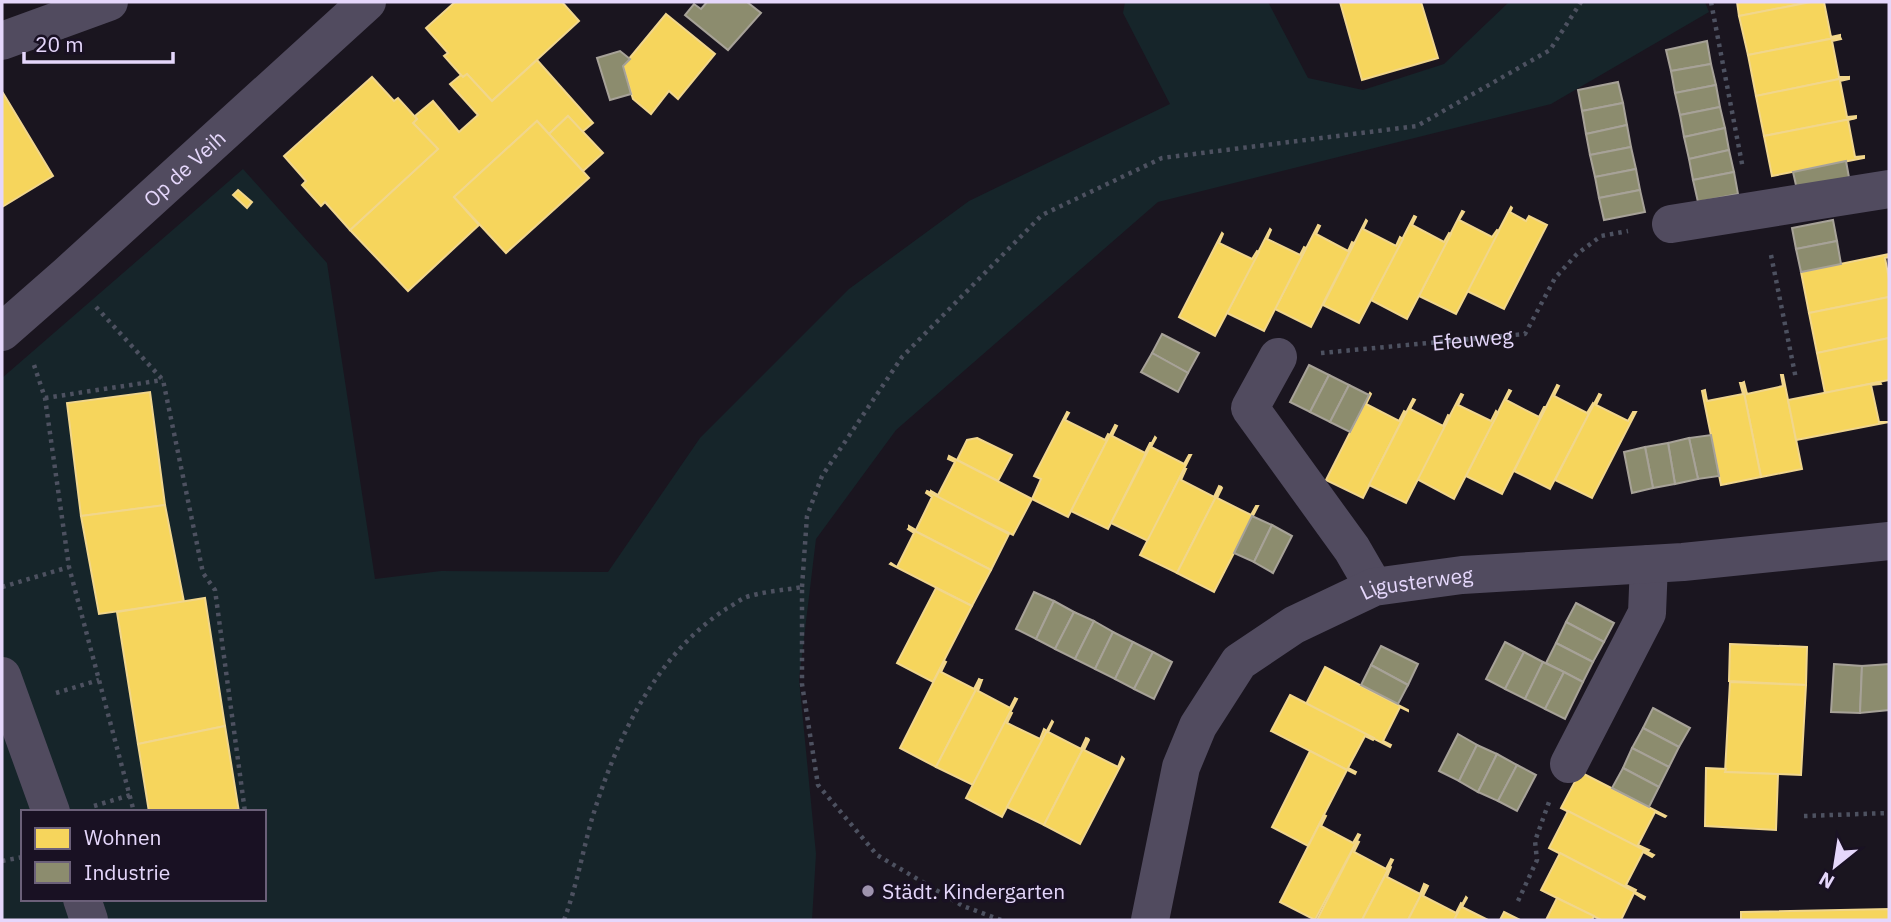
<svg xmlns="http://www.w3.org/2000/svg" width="1891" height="922" font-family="'IBM Plex Sans',sans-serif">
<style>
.green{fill:#16252a;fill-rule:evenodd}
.homes{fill:#f6d55c;stroke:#f1d68c;stroke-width:2}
.industry{fill:#8c8c6e;stroke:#a7a298;stroke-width:2}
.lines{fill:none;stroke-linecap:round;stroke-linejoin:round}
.path{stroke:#4d5160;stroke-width:4.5;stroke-dasharray:3.5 5;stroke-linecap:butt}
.minor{stroke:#514b5f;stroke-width:38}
.poi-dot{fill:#9e93ae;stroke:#191123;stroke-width:2.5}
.labels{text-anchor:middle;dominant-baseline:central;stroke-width:7;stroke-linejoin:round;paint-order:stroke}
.street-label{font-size:21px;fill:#e5d7fb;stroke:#191123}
.poi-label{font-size:21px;fill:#e5d7fb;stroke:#191123;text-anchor:start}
</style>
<rect width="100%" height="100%" fill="#1a151f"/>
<path class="green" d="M1125 2H1268L1308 78 1363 90 1444 64 1509 2H1705L1709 12 1551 104 1158 202 896 430 816 539 799 679 816 854 812 920H2V378L243 169 327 263 375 579 441 571 608 572 700 438 849 289 969 201 1170 104 1123 13ZM23 812H264V899H23Z"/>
<g class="homes">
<path d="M455 2H562L579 21 492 101 467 74 463 77 461 75 444 56 448 53 426 28Z"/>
<path d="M1340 2H1421L1438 58 1362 80Z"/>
<path d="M1737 2H1811L1739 16Z"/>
<path d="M1811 2H1824L1831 37 1840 35V37L1748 55 1739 16Z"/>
<path d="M666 14 715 54 678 99 669 91 651 114 633 99 623 66Z"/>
<path d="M1840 37 1841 39 1832 41 1839 77H1849L1756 96 1748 55Z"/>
<path d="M537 60 593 123 582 132 568 116 549 134 537 121 454 197 479 225 408 291 350 230 438 149 413 123 417 119 415 116 433 101 459 132 478 115 450 84 461 75 463 77 467 74 492 101Z"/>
<path d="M372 77 394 101 398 98 417 119 413 123 438 149 350 230 325 202 321 206 302 185 306 181 284 156Z"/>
<path d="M1849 77V79L1840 81 1847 117 1856 116V118L1764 136 1756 96Z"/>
<path d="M3 93 53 176 2 207V94Z"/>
<path d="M568 116 603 153 583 171 549 134Z"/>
<path d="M1856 118 1848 120 1855 157 1864 156V158L1772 176 1764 136Z"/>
<path d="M537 121 589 178 506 253 454 197Z"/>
<path d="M238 190 252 202 247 208 233 195Z"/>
<path d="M1511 207 1512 208 1510 212 1526 221 1529 216 1547 225 1504 309 1467 291Z"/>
<path d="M1462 211 1464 212 1459 220 1492 237 1497 230 1499 231 1456 314 1419 296Z"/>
<path d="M1414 216 1416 217 1412 225 1444 242 1449 233 1451 234 1407 319 1371 300Z"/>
<path d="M1366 220 1367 221 1363 229 1396 246 1400 237 1403 239 1359 323 1323 305Z"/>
<path d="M1318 225 1320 226 1316 234 1348 251 1352 242 1354 243 1311 327 1275 309Z"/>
<path d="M1270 229 1271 230 1267 239 1300 255 1304 247 1306 248 1264 331 1227 313Z"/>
<path d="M1222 233 1223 234 1219 243 1252 259 1257 251 1259 252 1215 336 1179 317Z"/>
<path d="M1889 254V257L1885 258 1889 279V297L1809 313 1801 272Z"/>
<path d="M1889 297V338L1817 353 1809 313Z"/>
<path d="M1889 338V380L1825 393 1817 353Z"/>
<path d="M1781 375H1783L1802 469 1761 477 1742 383 1744 382 1747 394 1783 386Z"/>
<path d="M1880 382 1881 384 1871 385 1879 422H1889L1796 440 1788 400Z"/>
<path d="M1740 383H1742L1761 477 1721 485 1702 391 1705 390 1707 401 1743 394Z"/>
<path d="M1557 385 1559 386 1554 396 1587 413 1593 403 1594 404 1550 489 1514 471Z"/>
<path d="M1509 390 1511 391 1506 400 1539 417 1544 407H1546L1502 494 1466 476Z"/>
<path d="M150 392 165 505 81 516 67 403Z"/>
<path d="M1370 393 1371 394 1366 404 1399 421 1404 411 1406 412 1363 498 1326 480Z"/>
<path d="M1461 394 1463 395 1458 405 1491 421 1496 411 1498 413 1454 499 1417 479Z"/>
<path d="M1599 394 1601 395 1596 405 1628 421 1633 412H1636L1592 498 1555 480Z"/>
<path d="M1413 399 1415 400 1410 409 1443 426 1448 415 1450 416 1406 503 1369 485Z"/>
<path d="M1067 412 1069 413 1065 420 1105 440 1108 434 1110 435 1068 517 1032 499 1041 479 1034 476Z"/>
<path d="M1115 425 1117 426 1112 436 1145 453 1150 443H1151L1108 529 1071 511Z"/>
<path d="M1155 437 1156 438 1151 447 1184 464 1189 455H1191L1148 541 1111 523Z"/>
<path d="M977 438 1012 455 998 481 957 460 967 440Z"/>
<path d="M949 456 1032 499 1013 535 931 494V491L938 495 955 462 948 459Z"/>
<path d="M1184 469H1186L1181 480 1214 497 1219 486 1221 487 1177 573 1140 555Z"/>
<path d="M1221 487 1222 488 1217 498 1251 515 1256 506H1258L1214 592 1177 573Z"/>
<path d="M927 491 1009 534 991 570 909 528V526L916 530 932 497 926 493Z"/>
<path d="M165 505 184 602 99 614 81 516Z"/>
<path d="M909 528 991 570 972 606 890 564 891 563 897 567 914 533 908 529Z"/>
<path d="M936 588 972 606 933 682 897 663Z"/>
<path d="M205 598 225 726 138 744 117 612Z"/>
<path d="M1730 644 1807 647 1806 685 1729 681Z"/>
<path d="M944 661 946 662 941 672 974 689 979 679 981 680 936 767 900 748Z"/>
<path d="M1325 667 1408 710V711L1400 707 1383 741 1391 745 1390 747 1306 704Z"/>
<path d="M981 680H982L978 691 1010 708 1015 698 1017 699 973 785 936 767Z"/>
<path d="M1730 682 1806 685 1801 775 1725 772Z"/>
<path d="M1290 695 1374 738 1373 740 1365 736 1348 768 1356 772 1355 774 1271 731Z"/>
<path d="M1010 712 1012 713 1007 723 1040 739 1044 729 1047 731 1002 817 966 798Z"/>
<path d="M1052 721 1053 722 1048 732 1081 749 1086 738 1088 739 1044 825 1007 807Z"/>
<path d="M225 726 239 812H149L138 744Z"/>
<path d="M1088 739 1089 740 1084 750 1118 767 1122 757 1124 759 1080 844 1044 825Z"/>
<path d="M1310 751 1347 770 1308 846 1272 827Z"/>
<path d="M1706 768 1726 769 1725 772 1778 774 1776 830 1705 826Z"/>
<path d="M1580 772 1666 816 1665 817 1655 812 1638 845 1649 850 1647 852 1561 808Z"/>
<path d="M1568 811 1654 855 1652 857 1643 852 1626 885 1636 890 1635 892 1549 848Z"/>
<path d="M1324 815 1326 816 1321 826 1353 843 1358 834 1360 835 1315 920 1280 902Z"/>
<path d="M1357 841 1359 842 1354 852 1386 869 1391 859 1393 860 1362 920H1317Z"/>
<path d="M1560 853 1635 892 1645 897 1644 899 1634 893 1621 920H1601L1541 890Z"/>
<path d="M1390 866 1391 867 1387 877 1420 894 1424 884 1426 885 1408 920H1362Z"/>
<path d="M1426 885 1428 886 1423 896 1456 913 1461 903 1463 904 1454 920H1408Z"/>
<path d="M1466 897 1467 898 1462 907 1488 920H1454Z"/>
<path d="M1557 898 1594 916 1592 920H1546Z"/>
<path d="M1889 909V920H1741V912Z"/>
<path d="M1504 912 1520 920H1500Z"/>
</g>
<g class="industry">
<path d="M707 2H747L761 13 728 50 685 15 694 4 701 9Z"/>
<path d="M1707 41 1711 64 1671 71 1666 50Z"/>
<path d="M620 51 630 59 623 66 631 94 610 100 597 58Z"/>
<path d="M1711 64 1716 85 1675 93 1671 71Z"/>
<path d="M1618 82 1623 103 1582 111 1578 90Z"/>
<path d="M1716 85 1720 107 1680 115 1675 93Z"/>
<path d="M1623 103 1627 125 1586 134 1582 111Z"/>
<path d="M1720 107 1725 128 1684 137 1680 115Z"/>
<path d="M1627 125 1631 147 1590 155 1586 134Z"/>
<path d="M1725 128 1729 150 1689 159 1684 137Z"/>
<path d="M1631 147 1636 169 1595 177 1590 155Z"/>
<path d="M1729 150 1734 172 1693 180 1689 159Z"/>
<path d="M1846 161 1850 183 1798 194 1793 172Z"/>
<path d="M1636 169 1640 190 1599 198 1595 177Z"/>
<path d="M1734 172 1738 194 1698 202 1693 180Z"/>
<path d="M1640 190 1645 212 1604 220 1599 198Z"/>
<path d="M1833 220 1837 241 1796 249 1792 228Z"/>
<path d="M1837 241 1841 264 1801 272 1796 249Z"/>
<path d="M1162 334 1199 353 1188 373 1152 353Z"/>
<path d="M1152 353 1188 373 1178 392 1141 372Z"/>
<path d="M1309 365 1329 375 1310 412 1290 402Z"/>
<path d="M1329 375 1349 385 1330 422 1310 412Z"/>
<path d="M1349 385 1369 395 1350 432 1330 422Z"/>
<path d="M1711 435 1719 476 1698 479 1689 438Z"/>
<path d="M1689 438 1698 479 1675 484 1668 443Z"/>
<path d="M1668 443 1675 484 1653 488 1645 447Z"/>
<path d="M1645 447 1653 488 1632 493 1624 452Z"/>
<path d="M1252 516 1272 525 1254 562 1234 553Z"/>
<path d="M1272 525 1292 536 1273 573 1254 562Z"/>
<path d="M1034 592 1054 601 1036 639 1016 629Z"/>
<path d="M1054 601 1074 612 1055 649 1036 639Z"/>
<path d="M1576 603 1614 623 1604 642 1566 622Z"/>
<path d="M1074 612 1094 621 1075 659 1055 649Z"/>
<path d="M1094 621 1113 632 1095 669 1075 659Z"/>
<path d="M1566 622 1604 642 1593 662 1556 643Z"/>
<path d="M1113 632 1133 642 1115 679 1095 669Z"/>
<path d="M1133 642 1153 652 1134 689 1115 679Z"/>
<path d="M1505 642 1524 652 1505 689 1486 679Z"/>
<path d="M1556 643 1593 662 1583 682 1546 663Z"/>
<path d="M1381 646 1418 664 1408 685 1371 665Z"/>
<path d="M1153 652 1172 662 1154 699 1134 689Z"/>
<path d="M1524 652 1543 662 1525 699 1505 689Z"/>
<path d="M1543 662 1564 672 1545 709 1525 699Z"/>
<path d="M1834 664 1862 666 1860 713 1831 712Z"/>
<path d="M1889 664V710L1860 713 1862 666Z"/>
<path d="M1371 665 1408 685 1398 704 1361 685Z"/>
<path d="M1564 672 1583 682 1565 719 1545 709Z"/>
<path d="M1653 708 1690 728 1679 747 1643 728Z"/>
<path d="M1643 728 1679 747 1669 767 1632 748Z"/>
<path d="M1458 734 1477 745 1459 781 1439 771Z"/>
<path d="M1477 745 1497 754 1478 792 1459 781Z"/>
<path d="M1632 748 1669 767 1659 787 1623 768Z"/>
<path d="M1497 754 1517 765 1498 801 1478 792Z"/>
<path d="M1517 765 1536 775 1517 811 1498 801Z"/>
<path d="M1623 768 1659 787 1649 807 1612 788Z"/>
</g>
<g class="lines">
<g class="path">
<path d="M1711 2 1743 169"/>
<path d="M1771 255 1796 379"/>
<path d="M96 307 163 380 203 573 215 590 245 812"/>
<path id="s1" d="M1321 353 1525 334 1555 278 1577 254 1601 236 1628 231"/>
<path d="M34 365 45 398 69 567 134 812"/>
<path d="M45 398 163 380"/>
<path d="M2 587 69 567"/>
<path d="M802 587 807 516 822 476 902 357 1042 215 1162 158 1417 126 1550 50 1581 2"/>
<path d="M56 693 99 680"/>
<path d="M94 806 130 795"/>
<path d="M1804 816 1889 813"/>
<path d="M2 861 23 857"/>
<path d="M1518 901 1537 860 1535 841 1549 802"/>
<path d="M564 920C576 888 582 855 591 822 615 742 654 656 726 609 732 606 738 601 744 598 758 592 786 590 802 587V684L818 785 877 855 963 906 1001 920"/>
</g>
<g class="minor">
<path d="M2 41 109 2"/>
<path d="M1671 224 1889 189"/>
<path id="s2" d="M2 332 67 275 367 2"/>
<path d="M1278 357 1250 408 1352 549 1374 587"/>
<path d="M2 676 51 812"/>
<path d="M1569 764 1647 613 1649 564"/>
<path d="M82 899 89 920"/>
<path id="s3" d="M1150 920 1181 767 1198 726 1239 662 1294 625 1374 587 1462 575 1683 562 1889 541"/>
</g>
</g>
<circle class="poi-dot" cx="868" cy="891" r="7"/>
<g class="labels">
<g class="street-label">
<text stroke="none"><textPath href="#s2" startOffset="245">Op de Veih</textPath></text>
<text stroke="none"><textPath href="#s1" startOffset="152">Efeuweg</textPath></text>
<text stroke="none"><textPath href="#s3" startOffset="474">Ligusterweg</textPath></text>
</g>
<g class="poi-label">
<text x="882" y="891">Städt. Kindergarten</text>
</g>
</g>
<rect width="1891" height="922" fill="none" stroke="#e5d7fb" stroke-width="7"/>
<rect x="21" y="810" width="245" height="91" fill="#191123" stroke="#6b6079" stroke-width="2"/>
<rect x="35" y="828" width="35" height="21" fill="#f6d55c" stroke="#6b6079" stroke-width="2"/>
<text x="84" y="845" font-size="21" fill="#e5d7fb">Wohnen</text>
<rect x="35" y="862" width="35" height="21" fill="#8c8c6e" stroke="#6b6079" stroke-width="2"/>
<text x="84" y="880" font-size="21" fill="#e5d7fb">Industrie</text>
<g transform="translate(1835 866) rotate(210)" stroke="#191123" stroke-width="5" paint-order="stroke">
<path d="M0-5L12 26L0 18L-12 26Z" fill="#e5d7fb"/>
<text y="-10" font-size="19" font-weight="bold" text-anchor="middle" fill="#e5d7fb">N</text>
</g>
<path d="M24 52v10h149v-10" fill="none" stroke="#e5d7fb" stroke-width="3.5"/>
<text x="35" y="52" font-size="21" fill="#e5d7fb" stroke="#191123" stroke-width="5" paint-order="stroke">20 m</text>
</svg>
